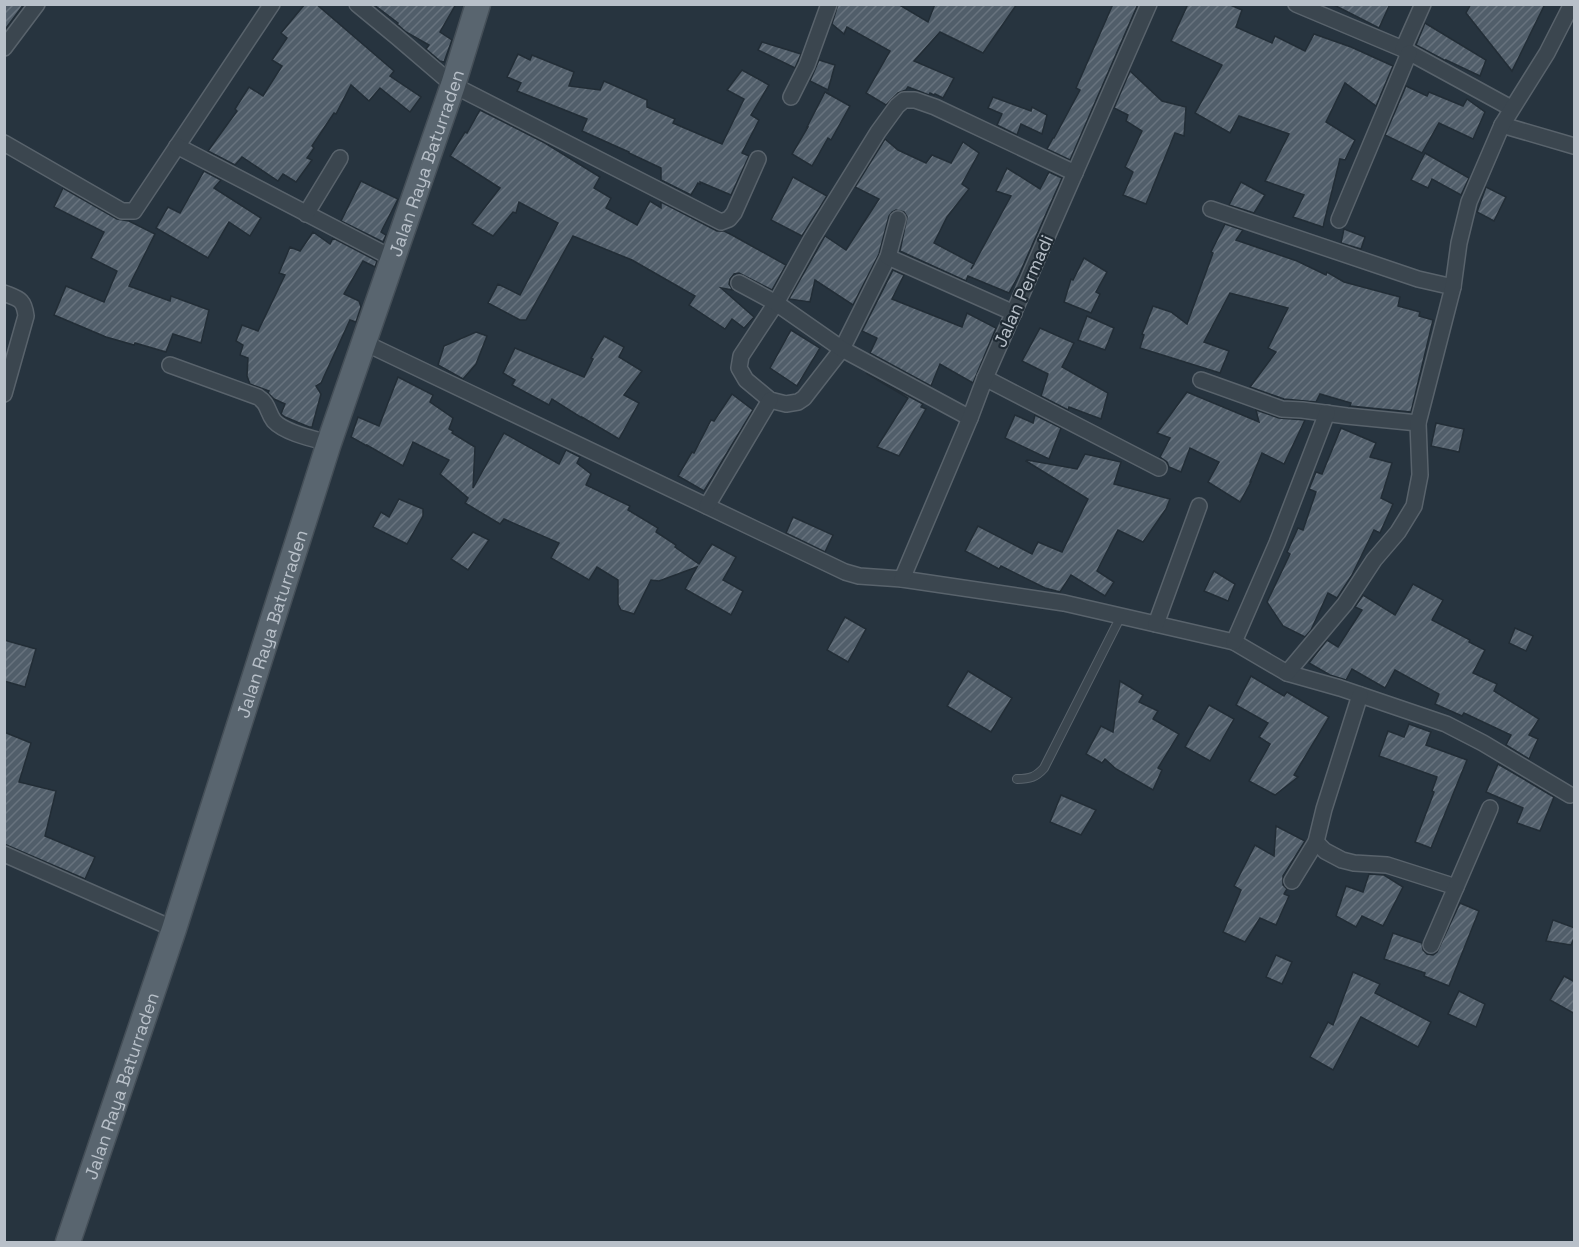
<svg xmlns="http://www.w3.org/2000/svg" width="1579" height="1247" font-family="'Space Grotesk',sans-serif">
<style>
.building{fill:url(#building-hatch);stroke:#222d36;stroke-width:1.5}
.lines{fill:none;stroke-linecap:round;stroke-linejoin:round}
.service-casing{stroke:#59636c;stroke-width:10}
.minor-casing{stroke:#59636c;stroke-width:18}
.primary-casing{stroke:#454f58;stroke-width:27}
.service{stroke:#3b464f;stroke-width:8}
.minor{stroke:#3b464f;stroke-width:15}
.primary{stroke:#59656f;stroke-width:24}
.labels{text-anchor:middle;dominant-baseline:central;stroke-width:4.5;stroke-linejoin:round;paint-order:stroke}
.street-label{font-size:18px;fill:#b8c0c9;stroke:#202b34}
</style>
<defs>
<pattern id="building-hatch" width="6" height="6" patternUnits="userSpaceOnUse" patternTransform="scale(1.5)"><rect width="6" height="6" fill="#515e6a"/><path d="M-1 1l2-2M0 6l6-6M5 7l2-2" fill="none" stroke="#68737e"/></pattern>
</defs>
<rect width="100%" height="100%" fill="#27343f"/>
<g class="building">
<path d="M4 4H24L4 31Z"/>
<path d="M305 4H316L394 71 390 76 421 97 410 112 380 88 369 101 351 85 336 114 334 113 312 146 314 148 307 158 312 160 296 182 283 174 278 181 242 157 235 165 208 151 237 111 235 109 249 87 263 96 282 66 272 60 287 38 281 33Z"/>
<path d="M373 4H456L440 32 452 40 444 62 440 61 426 49 429 45 406 32 397 24 398 23Z"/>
<path d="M838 4H898L928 22 935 4H1017L983 53 940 32 914 61 954 78 943 98 935 94 934 95 930 93 929 95 908 87 906 90 898 93 886 105 866 93 890 51 847 27 844 34 832 24Z"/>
<path d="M1113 4H1138L1070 160 1047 149 1053 138H1054L1080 90 1076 88Z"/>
<path d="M1188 4H1228L1242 10 1236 27 1272 43 1275 36 1305 51 1314 34 1351 47 1393 66 1376 106 1345 83 1326 122 1355 140 1345 160 1340 159 1323 227 1293 217 1304 195 1265 181 1289 134 1239 116 1230 133 1195 113 1222 65 1171 41Z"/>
<path d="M1332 4H1390L1379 28Z"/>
<path d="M1471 4H1545L1512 71 1466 13Z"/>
<path d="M1425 23 1486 60 1480 76 1446 60V61L1416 45Z"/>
<path d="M762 42 801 54 795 68 758 50Z"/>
<path d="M518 54 530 60 532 55 574 72 569 86 600 90 604 81 647 100V107L675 119 673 123 722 144 744 99 727 90 742 70 769 85 751 115 759 120 742 153 749 156 731 195 700 182V184L698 183 691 195 661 180V168L629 153V152L582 131 587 119 517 91 521 83 507 77Z"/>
<path d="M819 60 835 65 828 90 810 81Z"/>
<path d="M1130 71 1162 101 1186 107 1184 136 1175 133 1146 204 1123 195 1133 172 1125 167 1142 131 1126 121 1128 115 1114 108Z"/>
<path d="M1406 86 1427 96 1429 92 1463 106 1467 99 1485 112 1473 139 1439 123 1422 153 1385 135Z"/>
<path d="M825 92 850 106 831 140 828 138 812 166 792 154 808 127H807Z"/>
<path d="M993 97 1031 111 1032 107 1047 115 1042 134 1021 124 1017 135 997 125 1002 114 988 108Z"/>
<path d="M480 110 545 143 600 177 594 188 611 198 606 208 637 225 650 201 661 208V202L717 231H724L732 235 786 265 772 290 739 273 734 274 730 279 729 284 733 290 721 288 754 317 744 328 732 319 725 329 689 305 695 296 632 260 573 236 526 320H520L488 303 498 284 520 295 558 223 519 202 516 213 513 212 493 236 472 224 500 188 450 156 465 132 467 133Z"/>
<path d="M885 139 898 150 926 163 932 155 951 163 963 142 979 153 962 184 969 189 947 217 934 243 974 264 971 269 1011 196 996 191 1007 168 1040 189 1049 172 1062 178 1019 275 1009 293 968 276 966 281 900 251 907 217 904 212 896 210 892 212 889 216 879 254 853 305 815 280 810 302 789 299 825 236 846 250 879 199 855 187Z"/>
<path d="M1425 153 1469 178 1461 195 1432 179 1428 188 1411 180Z"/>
<path d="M204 171 221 180 214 188 261 218 250 236 229 222 208 258 156 228 168 207 180 213Z"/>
<path d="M793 177 827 196 802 236 771 220Z"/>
<path d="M361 181 398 199 381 232 386 235 383 242 341 221Z"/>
<path d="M1241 182 1265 195 1254 213 1229 205Z"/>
<path d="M1486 187 1506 197 1494 221 1477 212Z"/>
<path d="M63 188 117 219 129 221 155 234 129 286 170 301 171 296 209 310 201 343 173 334 166 352 135 343 134 345 106 337 54 315 66 286 104 302 117 271 91 258 104 232 54 207Z"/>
<path d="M1225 224 1243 230 1236 240 1297 261 1326 275 1327 272 1344 282 1400 297 1398 306 1420 312 1419 316 1433 320 1411 412 1350 406 1351 403 1320 394 1316 402 1284 399 1250 387 1276 352 1268 348 1288 308 1230 293 1204 342 1229 351 1220 373 1140 348 1144 335 1142 334 1153 306 1171 312 1187 324 1213 253 1211 252Z"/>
<path d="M1344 229 1365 237 1361 249 1341 243Z"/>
<path d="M313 232 330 244 333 238 377 261 375 267 363 261 344 294 359 301 361 307 356 322 350 320 321 383 316 386 321 394 312 427H309L285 417 281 414 285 404 274 399 268 393 269 391 250 384 247 376 248 358 240 355 243 345 236 341 242 325 258 331 285 275 279 273 290 247 300 251Z"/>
<path d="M1084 258 1107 272 1096 292 1100 294 1091 313 1064 302 1071 279 1073 280Z"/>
<path d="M893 270 904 275 892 299 962 327 967 313 996 328 973 383 940 364 931 386 870 353 877 338 862 331Z"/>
<path d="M1087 316 1114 328 1105 350 1078 340Z"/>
<path d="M1040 328 1074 343 1062 367 1108 393 1101 419 1069 407 1068 410 1041 396 1048 374 1022 361Z"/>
<path d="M791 330 820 348 797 386 770 368Z"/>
<path d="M476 332 487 336 476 364 463 379 438 365 444 346Z"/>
<path d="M604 336 624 347 619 357 642 371 624 395 639 403 619 439 582 417V418L552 399 549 405 512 385 515 380 503 373 515 348 584 377 593 359 591 358Z"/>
<path d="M866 373 923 404 921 407 926 409 899 456 877 447 908 398Z"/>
<path d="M398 377 433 395 430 402 453 418 449 429 453 431 452 433 475 447 473 488 504 433 559 464 566 450 580 457 577 463 591 474 586 485 630 506 628 510 658 528 656 532 676 545 675 547 699 564 712 544 736 557 723 580 743 591 731 615 685 589 697 567 659 581 651 580 634 614 621 610 618 604V580L597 567 589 580 551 558 559 543 504 519 500 524 465 503 468 498 440 474 449 460 413 442 403 466 367 445V446L351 437 358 417 379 426Z"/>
<path d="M1187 392 1259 422 1256 410 1279 418 1305 420 1284 464 1262 453 1250 482H1251L1240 502 1208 482 1219 462 1190 448 1181 472 1169 467 1167 462 1160 457 1170 438 1157 433Z"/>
<path d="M732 394 753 410 704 491 678 476 692 452 694 453 711 420 714 421Z"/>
<path d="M1015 415 1033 423 1035 415 1061 428 1049 459 1005 438Z"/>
<path d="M1436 423 1464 429 1459 452 1431 446Z"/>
<path d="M1341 428 1376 443 1370 457 1392 463 1381 498 1393 504 1380 533 1374 530 1352 575 1337 598 1328 593 1311 630 1305 637 1283 626 1267 602 1290 554 1287 552 1298 528 1303 530 1316 492 1309 489 1316 472 1322 474Z"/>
<path d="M1085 454 1121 462 1114 484 1170 499 1166 509 1143 542 1118 530 1097 571 1114 582 1105 596 1071 575 1060 592 1045 588 1001 566 999 569 965 551 978 526 1032 554 1038 542 1062 552 1088 499 1026 461 1027 460 1077 469Z"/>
<path d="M399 499 423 509V516L407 544 373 527 381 512 389 517Z"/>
<path d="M793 517 833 535 825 552 786 533Z"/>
<path d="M473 532 489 540 468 570 451 559Z"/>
<path d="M1214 571 1235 584 1228 601 1204 591Z"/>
<path d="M1413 584 1443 600 1432 620 1470 640 1469 642 1485 650 1473 673 1497 684 1494 691 1539 719 1529 735 1538 739 1529 759 1506 745 1511 735 1464 713 1462 716 1435 704 1439 694 1395 670 1385 688 1352 669 1346 680 1330 675 1309 663 1327 640 1338 647 1362 610 1355 607 1363 595 1395 615Z"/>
<path d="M845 617 866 629 848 662 827 650Z"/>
<path d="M1515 628 1533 636 1526 651 1509 643Z"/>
<path d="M4 640 36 649 25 687 4 681Z"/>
<path d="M968 671 1012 698 991 732 947 706Z"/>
<path d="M1251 676 1284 696 1287 692 1329 717 1294 775 1298 777 1275 795 1249 781 1270 744 1259 737 1268 723 1236 705Z"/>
<path d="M1120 681 1143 695 1139 702 1158 711 1153 719 1179 734 1158 768 1162 770 1153 790 1116 769 1105 759 1102 763 1086 754 1101 726 1113 732Z"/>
<path d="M1209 705 1234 719 1210 761 1185 747Z"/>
<path d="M1409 724 1431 732 1426 745 1467 760 1431 848 1415 842 1434 792 1432 791 1437 777 1379 756 1388 731 1404 737Z"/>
<path d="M4 732 31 743 19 782 56 791 45 836 95 857 85 879 4 844Z"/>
<path d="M1498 764 1554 797 1540 831 1517 823 1523 808 1486 792Z"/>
<path d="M1061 795 1096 810 1081 835 1050 822Z"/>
<path d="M1276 826 1305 841 1283 876V885L1287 889 1284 894 1289 896 1276 925 1260 918 1245 942 1223 932 1241 890 1234 886 1255 845 1274 856Z"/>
<path d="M1369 874 1384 875 1403 887 1383 926 1362 916 1356 927 1336 916 1346 886 1363 892Z"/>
<path d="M1460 903 1479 911 1449 986 1424 976 1425 973 1384 959 1393 933 1422 943 1423 950 1427 954 1433 955 1437 952Z"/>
<path d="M1553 920 1575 928V936L1571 945 1546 941Z"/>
<path d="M1276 955 1292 962 1282 984 1266 977Z"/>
<path d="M1353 972 1380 984 1375 993 1431 1022 1418 1047 1361 1017 1333 1070 1310 1057 1328 1022 1333 1025Z"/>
<path d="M1564 976 1575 982V1014L1550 1000Z"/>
<path d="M1459 991 1485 1004 1476 1027 1448 1014Z"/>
</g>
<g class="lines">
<g class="service-casing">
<path id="service" d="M1017 779C1030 779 1036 777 1044 768L1121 616"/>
</g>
<g class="minor-casing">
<g id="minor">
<path d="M357 4 397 37 453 85 721 222 729 219 734 213 758 159"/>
<path d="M1296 4 1403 49 1511 108"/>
<path d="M4 48 37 4"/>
<path d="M1403 49 1423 4"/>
<path d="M791 97 807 65 829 4"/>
<path d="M1502 125 1574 146"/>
<path d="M4 143 122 211H134L272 4"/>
<path d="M177 146 394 259"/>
<path d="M1211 209 1418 279 1453 287"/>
<path d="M306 214 340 158"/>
<path d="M898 219 888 257 842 349 804 398 798 402 786 404 770 400 746 380 739 368 741 356 776 303 811 240 878 132 897 106 904 100H915L935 107 1075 173"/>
<path d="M1339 220 1409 53"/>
<path d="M888 257 1014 313"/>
<path d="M739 283 776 303 842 349 970 418"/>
<path d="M4 293C19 299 24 299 26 316L4 394"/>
<path d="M365 343 845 572 859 576 902 579 1064 603 1234 642 1287 673 1340 688 1446 724 1483 743 1570 795"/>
<path d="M170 365 258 397C269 404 267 412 274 421 285 433 314 439 329 443"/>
<path d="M985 378 1159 468"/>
<path d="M1201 380 1282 409 1302 410 1347 416 1418 423"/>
<path d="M707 506 770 400"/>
<path d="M902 579 970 418 985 378 1149 4"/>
<path d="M1156 624 1199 506"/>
<path d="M1234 642 1277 543 1327 413"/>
<path d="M1287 673 1345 604 1374 560 1398 532 1414 506 1420 475 1418 423 1453 287 1459 243 1469 202 1502 125 1547 53 1572 4"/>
<path d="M1316 842 1325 851 1342 860 1354 863 1387 865 1456 887"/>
<path d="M4 854 174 929"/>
<path d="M1292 881 1316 842 1324 809 1360 695"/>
<path d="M1431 945 1490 808"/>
</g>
</g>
<g class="primary-casing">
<g id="primary">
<path id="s1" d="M68 1242 174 929 329 443 453 85 478 4"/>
</g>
</g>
<use href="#service" class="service"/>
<use href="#minor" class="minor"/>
<use href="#primary" class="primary"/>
</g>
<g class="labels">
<g class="street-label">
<text stroke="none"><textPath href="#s1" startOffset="1137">Jalan Raya Baturraden</textPath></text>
<text transform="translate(1023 291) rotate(-66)">Jalan Permadi</text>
<text stroke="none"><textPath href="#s1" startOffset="651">Jalan Raya Baturraden</textPath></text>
<text stroke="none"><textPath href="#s1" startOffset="165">Jalan Raya Baturraden</textPath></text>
</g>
</g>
<rect width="1579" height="1247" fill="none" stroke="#b8c0c9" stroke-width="12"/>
</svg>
